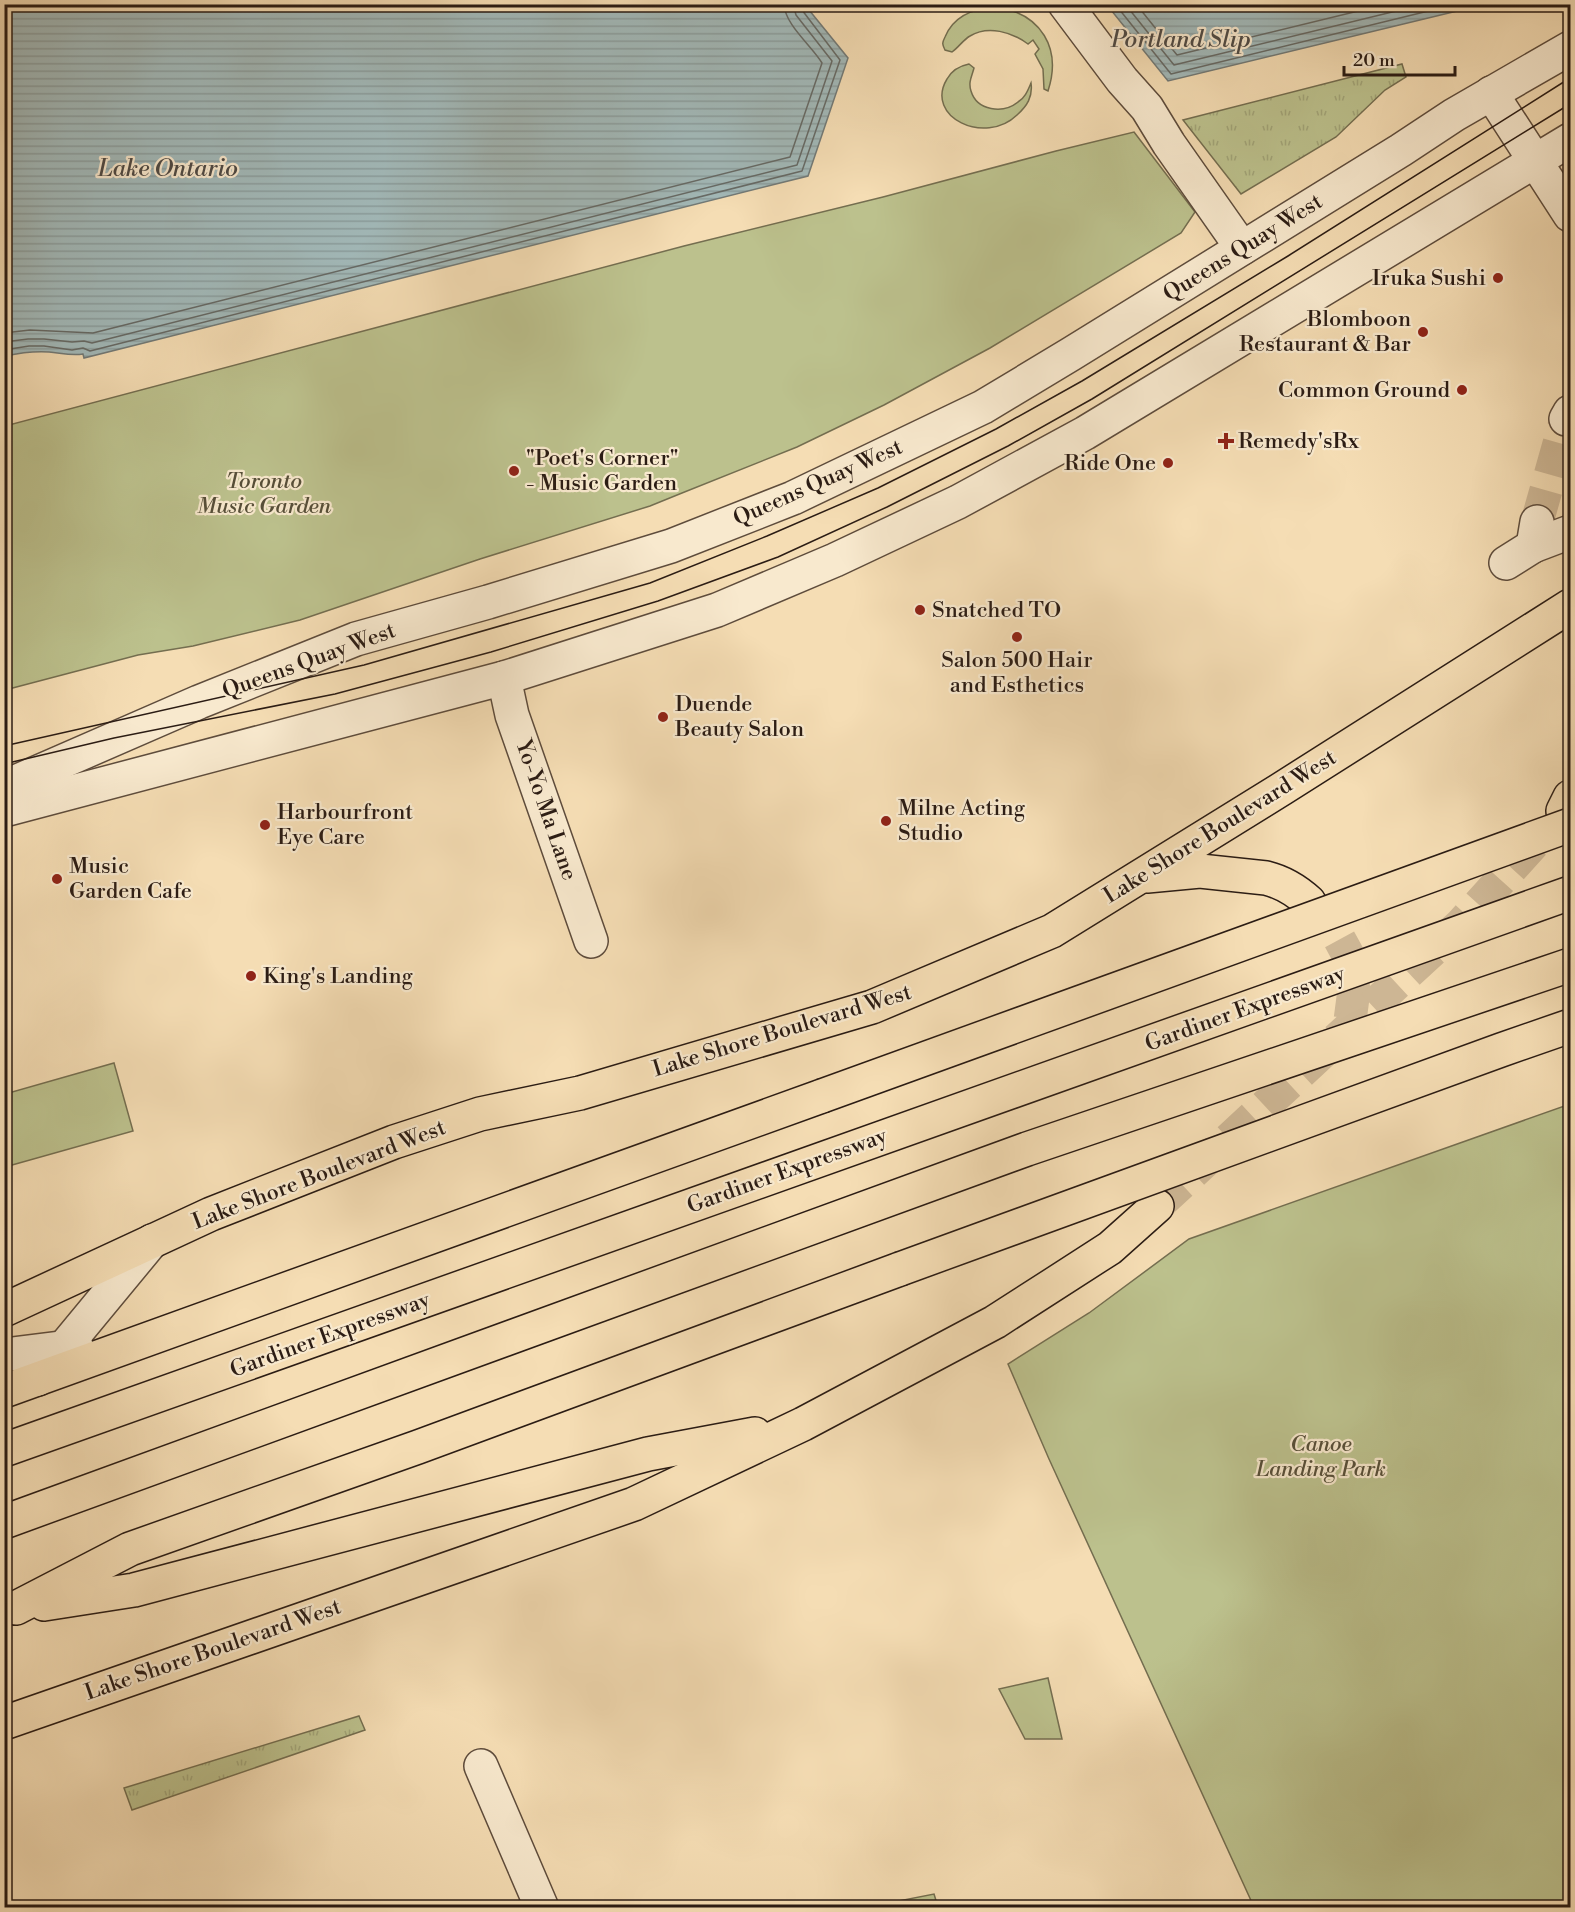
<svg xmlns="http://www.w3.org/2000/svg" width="1575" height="1912" font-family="'Libre Bodoni',serif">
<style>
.grass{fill:url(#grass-tufts);stroke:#746e50;stroke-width:1.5}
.green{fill:#bcc18d;stroke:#746e50;stroke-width:1.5}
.water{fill:url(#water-rules);stroke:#727a77;stroke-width:1.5}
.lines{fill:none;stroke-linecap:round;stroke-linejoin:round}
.shore{stroke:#666a66;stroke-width:1.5}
.minor-tunnel{stroke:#cdb694;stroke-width:33;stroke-dasharray:33 16;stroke-linecap:butt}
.highway-tunnel{stroke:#cdb694;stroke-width:33;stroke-dasharray:33 16;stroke-linecap:butt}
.minor-casing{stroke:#5e4c3c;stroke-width:36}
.highway-casing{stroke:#2b1c14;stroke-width:36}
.minor{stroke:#f8e9ce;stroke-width:33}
.highway{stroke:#f5ddb4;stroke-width:33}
.tram{stroke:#2b1c14;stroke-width:1.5}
.highway-bridge-casing{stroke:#2b1c14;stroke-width:36;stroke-linecap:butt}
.highway-bridge{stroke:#f5ddb4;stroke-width:33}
.poi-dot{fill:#8f2418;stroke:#f8e9ce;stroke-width:2}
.labels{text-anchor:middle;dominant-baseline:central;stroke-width:4.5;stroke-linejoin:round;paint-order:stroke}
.street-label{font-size:22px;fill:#2b1c14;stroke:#f8e9ce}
.poi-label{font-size:22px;fill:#2b1c14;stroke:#f8e9ce;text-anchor:start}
.park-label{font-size:22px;font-style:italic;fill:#564e38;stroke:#f8e9ce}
.water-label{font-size:24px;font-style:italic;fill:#4f4b46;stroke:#f8e9ce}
</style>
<defs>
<pattern id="grass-tufts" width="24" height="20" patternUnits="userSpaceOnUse" patternTransform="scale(1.5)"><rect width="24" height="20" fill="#bcc18d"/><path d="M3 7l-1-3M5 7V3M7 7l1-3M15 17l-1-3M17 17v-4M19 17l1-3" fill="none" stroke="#a2a579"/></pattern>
<pattern id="water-rules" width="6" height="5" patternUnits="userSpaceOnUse" patternTransform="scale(1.5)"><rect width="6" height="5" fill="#a2b9b9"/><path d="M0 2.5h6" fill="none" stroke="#8c9e9e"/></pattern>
</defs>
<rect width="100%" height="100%" fill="#f5ddb4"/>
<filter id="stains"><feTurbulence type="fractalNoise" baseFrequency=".00333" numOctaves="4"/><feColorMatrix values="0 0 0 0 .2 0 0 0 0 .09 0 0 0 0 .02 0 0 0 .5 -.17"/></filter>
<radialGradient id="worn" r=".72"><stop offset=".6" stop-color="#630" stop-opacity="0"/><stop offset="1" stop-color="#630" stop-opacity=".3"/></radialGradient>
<g class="grass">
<path d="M1402 64 1406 77 1385 90 1336 137 1241 194 1183 120Z"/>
<path d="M359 1716 365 1730 132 1810 124 1788Z"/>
</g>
<g class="green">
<path d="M997 7C1041 14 1062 48 1048 91L1044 89 1043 69 1035 54 1039 49 1033 40 1028 44C1012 32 988 25 970 36 963 40 959 47 952 52L945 50C942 44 942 43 945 37 954 15 975 8 997 7Z"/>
<path d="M969 64 974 68C972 76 968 82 971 91 977 111 1003 114 1018 102 1025 98 1028 90 1031 83 1033 97 1027 106 1017 115 985 146 924 117 947 79 952 70 959 66 969 64Z"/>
<path d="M1134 132 1195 212 1181 233 990 348 884 405 797 447 682 493 650 506 480 559 300 620 193 646 138 655 5 690V426L684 246 883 197 1056 151Z"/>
<path d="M114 1063 133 1131 5 1167V1094Z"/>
<path d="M1570 1104V1907H1254L1049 1459 1008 1364 1089 1313 1189 1239Z"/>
<path d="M1048 1678 1062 1739H1025L999 1689Z"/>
<path d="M934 1894 938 1907H884L883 1904Z"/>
</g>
<g class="water">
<path d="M5 4 805 5 848 58 808 176 84 358 83 354C71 356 61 353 49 352 34 351 19 353 5 356Z"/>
<path d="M1107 5H1482L1168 81Z"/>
</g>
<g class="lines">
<g class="shore">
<path d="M1115 4 1171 74 1457 4"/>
<path d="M1125 4 1174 65 1425 4"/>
<path d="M1136 4 1177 55 1387 4"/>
<path d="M4 333 30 330 93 333 790 157 822 63C811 45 785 25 784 4"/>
<path d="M4 342 28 339H44L72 342 84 341 92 343 797 165 832 61 796 15 793 4"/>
<path d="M4 350 29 346H44L72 350 83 348 90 351 802 171 840 60 802 10 801 4"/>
</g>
<path class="minor-tunnel" d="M1537 522 1566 419"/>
<g class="highway-tunnel">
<path d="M1309 902 1329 920 1347 953 1354 990 1349 1028"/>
<path d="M1157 1206 1461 924 1546 830"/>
</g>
<g class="minor-casing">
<g id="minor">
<path d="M1065 4 1122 80 1147 108 1169 144 1242 248"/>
<path d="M1491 93 1570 215"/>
<path d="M1566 419 1570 412"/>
<path d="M1533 546 1570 532"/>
<path d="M1506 563 1533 546 1537 522"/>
<path d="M504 678 512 715 591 941"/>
<path d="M4 787 199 702 356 639 488 602 671 546 793 498 983 407 1071 354 1401 150 1454 115 1570 48"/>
<path d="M4 810 504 678 717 610 835 560 958 502 1085 433 1570 140"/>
<path d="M4 1355 76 1346"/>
<path d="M38 1379 152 1241"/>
<path d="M481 1766 542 1908"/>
</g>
</g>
<g class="highway-casing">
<g id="highway">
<path d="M1563 811 1570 797"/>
<path d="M1147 876 1200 871 1266 878C1282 882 1297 891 1309 902"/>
<path d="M4 1310 211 1214 394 1142 480 1114 580 1093 872 1007 1052 931 1283 788 1570 606"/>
<path d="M4 1391 822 1096"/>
<path d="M44 1604 134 1590 648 1454 755 1434"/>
<path d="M16 1608 130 1549 418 1447 900 1269"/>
<path d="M4 1723 634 1504 803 1424 995 1322 1110 1248 1157 1206"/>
</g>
</g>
<use href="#minor" class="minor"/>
<use href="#highway" class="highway"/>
<g class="tram">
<path d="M4 746 364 665 650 583 767 536 878 488 996 429 1082 381 1288 256 1570 78"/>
<path d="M4 764 114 738 335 694 491 652 658 601 778 557 887 507 1008 446 1092 399 1570 104"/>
</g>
<g class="highway-bridge-casing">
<g id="highway-bridge">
<path d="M822 1096 1570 825"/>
<path d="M900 1269 1501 1050 1570 1026"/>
<path d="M4 1450 1570 893"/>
<path d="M4 1522 1027 1149 1570 965"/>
</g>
</g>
<use href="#highway-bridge" class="highway-bridge"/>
</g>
<g class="poi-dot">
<circle cx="1498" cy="278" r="6"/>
<circle cx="1423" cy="332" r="6"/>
<circle cx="1462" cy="390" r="6"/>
<path d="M1223 432h6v6h6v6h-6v6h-6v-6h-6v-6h6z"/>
<circle cx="1168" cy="463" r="6"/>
<circle cx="514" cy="471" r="6"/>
<circle cx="920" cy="610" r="6"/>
<circle cx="1017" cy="637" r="6"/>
<circle cx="663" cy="717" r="6"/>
<circle cx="886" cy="821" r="6"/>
<circle cx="265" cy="825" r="6"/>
<circle cx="57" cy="879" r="6"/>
<circle cx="251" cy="976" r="6"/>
</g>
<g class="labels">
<g class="street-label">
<text transform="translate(1243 248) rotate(-32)">Queens Quay West</text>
<text transform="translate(818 483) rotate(-24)">Queens Quay West</text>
<text transform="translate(309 661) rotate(-20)">Queens Quay West</text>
<text transform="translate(546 810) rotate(71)">Yo-Yo Ma Lane</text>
<text transform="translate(1220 827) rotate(-32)">Lake Shore Boulevard West</text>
<text transform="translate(1245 1009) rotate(-20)">Gardiner Expressway</text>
<text transform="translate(782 1031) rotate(-17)">Lake Shore Boulevard West</text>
<text transform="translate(787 1171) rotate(-20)">Gardiner Expressway</text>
<text transform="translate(319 1175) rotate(-21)">Lake Shore Boulevard West</text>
<text transform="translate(330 1335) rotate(-20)">Gardiner Expressway</text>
<text transform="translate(213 1650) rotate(-19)">Lake Shore Boulevard West</text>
</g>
<g class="poi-label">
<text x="1486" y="278" text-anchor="end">Iruka Sushi</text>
<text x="1411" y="319" text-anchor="end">Blomboon<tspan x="1411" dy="25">Restaurant &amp; Bar</tspan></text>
<text x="1450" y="390" text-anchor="end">Common Ground</text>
<text x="1238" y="441">Remedy'sRx</text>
<text x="526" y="458">"Poet's Corner"<tspan x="526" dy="25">- Music Garden</tspan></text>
<text x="1156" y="463" text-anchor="end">Ride One</text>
<text x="932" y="610">Snatched TO</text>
<text x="1017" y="660" text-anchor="middle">Salon 500 Hair<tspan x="1017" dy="25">and Esthetics</tspan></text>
<text x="675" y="704">Duende<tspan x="675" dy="25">Beauty Salon</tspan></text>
<text x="898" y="808">Milne Acting<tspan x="898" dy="25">Studio</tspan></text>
<text x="277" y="812">Harbourfront<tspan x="277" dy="25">Eye Care</tspan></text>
<text x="69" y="866">Music<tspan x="69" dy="25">Garden Cafe</tspan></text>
<text x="263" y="976">King's Landing</text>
</g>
<g class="park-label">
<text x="264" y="481">Toronto<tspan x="264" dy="25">Music Garden</tspan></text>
<text x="1321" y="1444">Canoe<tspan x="1321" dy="25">Landing Park</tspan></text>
</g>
<g class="water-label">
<text x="1181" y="40">Portland Slip</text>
<text x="168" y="169">Lake Ontario</text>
</g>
</g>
<rect width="1575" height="1912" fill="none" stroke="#f5ddb4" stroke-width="24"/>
<rect x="6" y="6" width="1563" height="1900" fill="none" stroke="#2b1c14" stroke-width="3"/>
<rect x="12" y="12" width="1551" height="1888" fill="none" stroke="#2b1c14" stroke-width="1.5"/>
<path d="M1344 66v9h111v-9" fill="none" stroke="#2b1c14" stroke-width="3"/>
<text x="1353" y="66" font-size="18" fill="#2b1c14" stroke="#f8e9ce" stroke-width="4.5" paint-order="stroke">20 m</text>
<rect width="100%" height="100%" filter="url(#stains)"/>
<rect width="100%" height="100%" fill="url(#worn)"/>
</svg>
